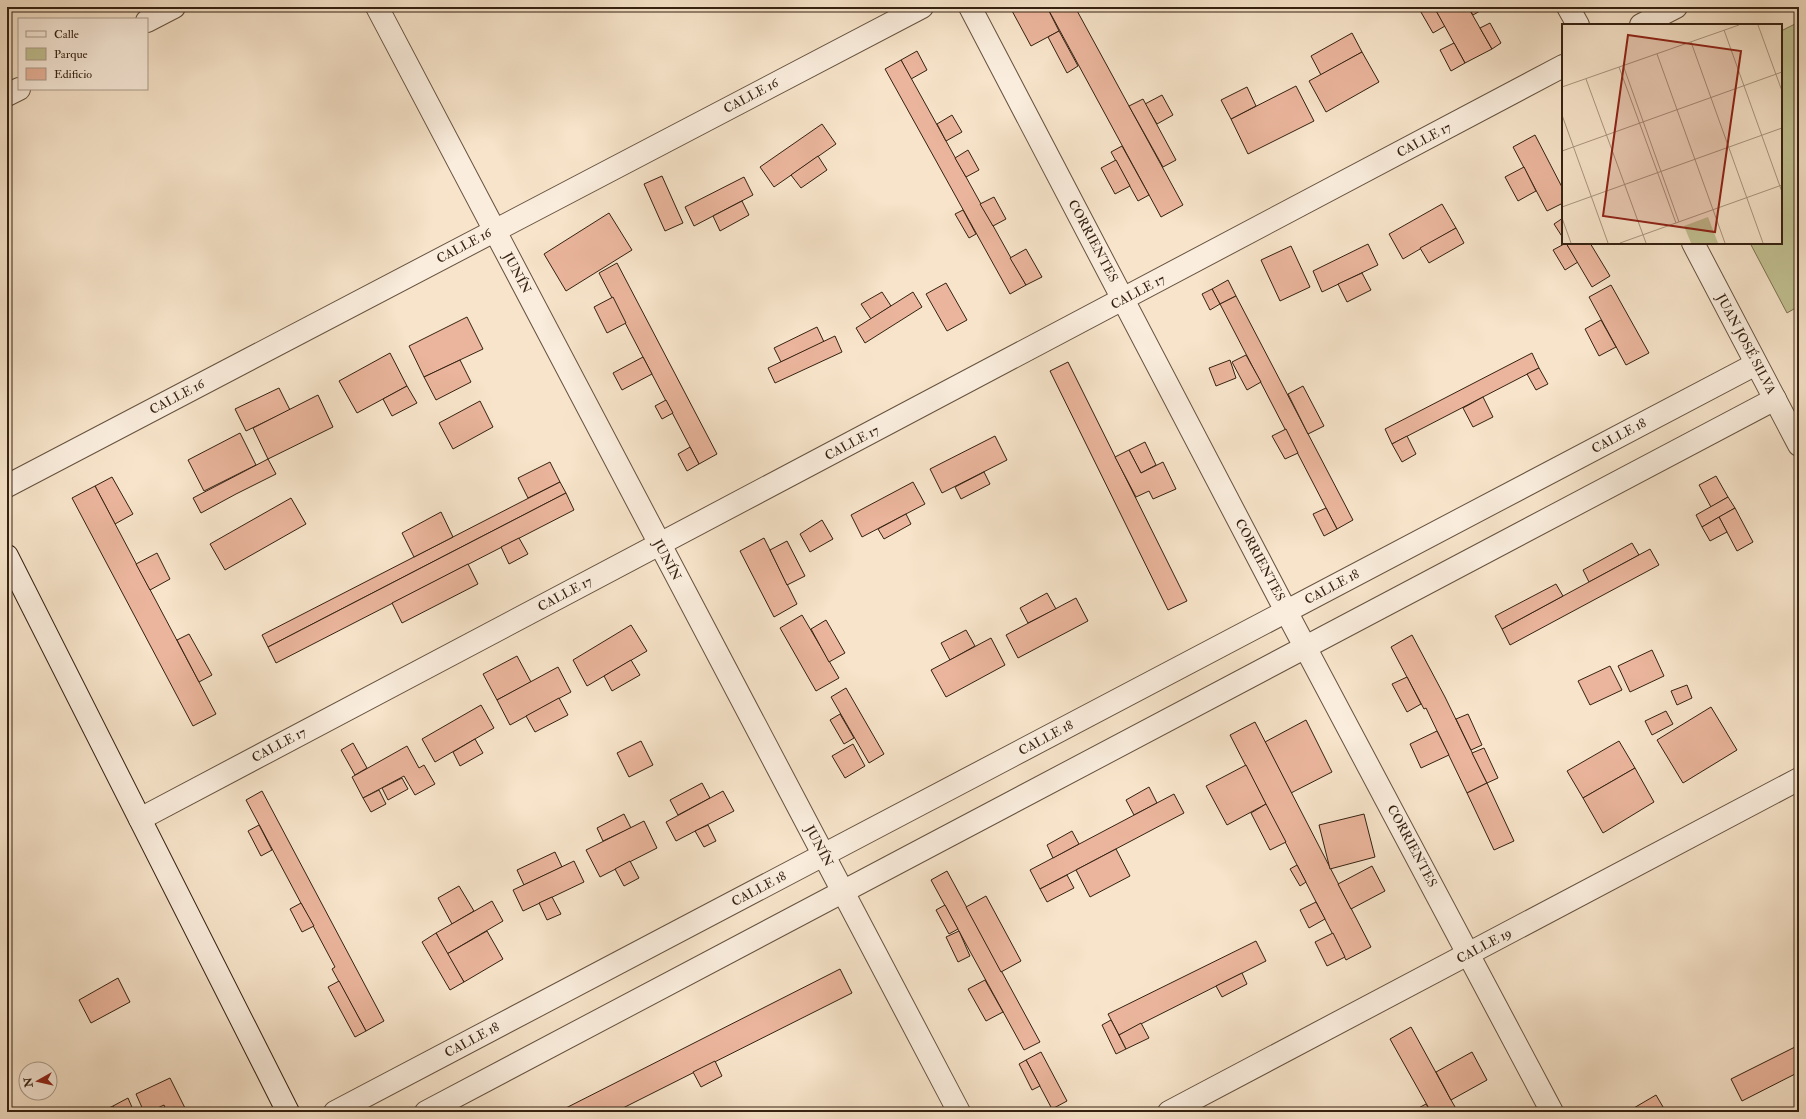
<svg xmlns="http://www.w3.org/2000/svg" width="1806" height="1119" font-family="'IM FELL Double Pica',serif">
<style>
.green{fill:#c2c293;stroke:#7c7252}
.building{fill:#eab59c;stroke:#352111}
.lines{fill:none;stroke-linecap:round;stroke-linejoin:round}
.street-casing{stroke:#66523f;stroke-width:24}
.secondary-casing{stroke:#352111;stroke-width:24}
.street{stroke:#faeddd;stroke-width:22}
.secondary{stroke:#faeddd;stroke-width:22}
.labels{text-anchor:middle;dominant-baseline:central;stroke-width:3;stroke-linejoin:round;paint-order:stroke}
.street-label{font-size:13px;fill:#352111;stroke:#faeddd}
.inset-road{fill:none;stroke:#a99680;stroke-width:1}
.view{fill:#8f2418;fill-opacity:0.15;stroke:#8f2418;stroke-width:2}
.inset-edge{fill:none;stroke:#352111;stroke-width:2}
</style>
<rect width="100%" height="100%" fill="#f7e4ca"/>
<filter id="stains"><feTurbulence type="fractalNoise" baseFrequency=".005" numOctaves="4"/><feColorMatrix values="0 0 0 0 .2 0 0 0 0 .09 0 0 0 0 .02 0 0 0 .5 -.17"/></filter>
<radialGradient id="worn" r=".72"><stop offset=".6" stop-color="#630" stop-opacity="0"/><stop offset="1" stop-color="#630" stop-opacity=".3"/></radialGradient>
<path class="green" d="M1799 22V306L1787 313 1750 243H1781V31Z"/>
<g class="building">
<path d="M1015 7H1047L1059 31 1031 46 1011 9Z"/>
<path d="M1047 7H1075L1183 205 1161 217Z"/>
<path d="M1418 7H1434L1445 26 1433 33Z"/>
<path d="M1434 7H1468L1492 49 1465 63Z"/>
<path d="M1468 7H1487L1473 15Z"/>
<path d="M1490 23 1501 43 1492 49 1480 28Z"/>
<path d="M1059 31 1078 66 1067 73 1048 37Z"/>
<path d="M1352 33 1362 52 1321 75 1311 56Z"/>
<path d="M1454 43 1465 63 1451 71 1440 50Z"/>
<path d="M917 51 927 70 911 79 901 60Z"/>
<path d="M1362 52 1379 82 1326 112 1309 81Z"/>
<path d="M901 60 1026 285 1010 294 885 69Z"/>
<path d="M1296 86 1314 121 1248 154 1231 119Z"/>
<path d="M1247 87 1256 106 1231 119 1221 100Z"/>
<path d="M1162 95 1173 115 1157 124 1145 104Z"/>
<path d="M1143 99 1176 160 1163 167 1129 106Z"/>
<path d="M952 115 962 132 946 141 937 124Z"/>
<path d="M822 124 836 144 774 187 760 167Z"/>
<path d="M1535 135 1563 189V203L1547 211 1513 147Z"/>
<path d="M1122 146 1149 195 1138 201 1111 152Z"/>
<path d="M968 150 979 170 966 177 955 158Z"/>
<path d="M818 156 827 170 801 188 791 175Z"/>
<path d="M1116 160 1130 186 1115 194 1101 168Z"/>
<path d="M1524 167 1536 191 1518 201 1505 177Z"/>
<path d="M662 176 683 223 665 231 644 184Z"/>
<path d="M744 177 753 195 694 226 685 207Z"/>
<path d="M994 197 1006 219 993 226 980 204Z"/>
<path d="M742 201 749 215 720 231 713 216Z"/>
<path d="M1442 204 1456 228 1403 259 1389 234Z"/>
<path d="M963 210 976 234 969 238 955 214Z"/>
<path d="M609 213 632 250 566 291 544 254Z"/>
<path d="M1563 218V238L1554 224Z"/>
<path d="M1456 228 1464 243 1429 263 1420 248Z"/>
<path d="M1566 243 1578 262 1565 270 1553 250Z"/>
<path d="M1566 243H1590L1610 276 1592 287Z"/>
<path d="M1368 244 1378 265 1322 292 1313 271Z"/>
<path d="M1291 246 1310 287 1280 301 1261 260Z"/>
<path d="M1026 249 1042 277 1026 285 1010 258Z"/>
<path d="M617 263 717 454 699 464 599 273Z"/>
<path d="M1362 273 1371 290 1347 302 1338 284Z"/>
<path d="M1228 280 1236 296 1220 304 1212 289Z"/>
<path d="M946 283 967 320 947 331 926 294Z"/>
<path d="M1611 285 1649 353 1626 365 1589 297Z"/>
<path d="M1212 289 1220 304 1210 310 1202 294Z"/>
<path d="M882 292 891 306 871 319 861 304Z"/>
<path d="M913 292 922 307 865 343 856 328Z"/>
<path d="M1236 296 1353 520 1337 529 1220 304Z"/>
<path d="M613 297 626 323 607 333 594 307Z"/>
<path d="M467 317 483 349 424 377 409 346Z"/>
<path d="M1601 320 1616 347 1599 356 1585 329Z"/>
<path d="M817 327 824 342 781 362 774 348Z"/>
<path d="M835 336 842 352 775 383 768 368Z"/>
<path d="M390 353 407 386 357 413 339 381Z"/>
<path d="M1532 353 1539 368 1392 444 1385 429Z"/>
<path d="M1246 355 1261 382 1247 390 1232 362Z"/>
<path d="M643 357 652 374 622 390 613 373Z"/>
<path d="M460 360 471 382 436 400 424 377Z"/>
<path d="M1230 360 1236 378 1216 386 1209 368Z"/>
<path d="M1068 362 1187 601 1168 610 1050 371Z"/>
<path d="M1539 368 1548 384 1536 390 1527 374Z"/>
<path d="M407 386 417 403 392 416 383 399Z"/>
<path d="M1303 386 1324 426 1308 434 1288 394Z"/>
<path d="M279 388 290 410 246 431 235 409Z"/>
<path d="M318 395 333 427 268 459 253 428Z"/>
<path d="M1483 397 1493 417 1473 427 1463 408Z"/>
<path d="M666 400 673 413 662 419 655 406Z"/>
<path d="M480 401 493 427 453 449 439 423Z"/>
<path d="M1286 429 1298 453 1285 459 1272 436Z"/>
<path d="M240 433 256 465 204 491 188 460Z"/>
<path d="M995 436 1007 460 942 493 930 469Z"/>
<path d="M1407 436 1416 454 1402 462 1392 444Z"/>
<path d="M1145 442 1156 465 1141 473 1129 450Z"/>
<path d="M690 447 699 464 687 471 678 454Z"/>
<path d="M1129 450 1141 473 1163 462 1176 489 1153 499 1149 491 1136 497 1115 457Z"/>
<path d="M268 459 276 474 236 494 201 513 193 498Z"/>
<path d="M550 462 560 482 528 498 518 478Z"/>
<path d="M984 472 990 484 961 499 955 487Z"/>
<path d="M1716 476 1728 497 1711 507 1699 485Z"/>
<path d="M112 477 133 514 115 524 95 486Z"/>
<path d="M560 482 566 493 268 647 262 635Z"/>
<path d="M913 482 925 504 862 537 851 515Z"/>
<path d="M95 486 216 714 193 726 72 498Z"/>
<path d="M566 493 574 510 276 663 268 647Z"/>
<path d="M1728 497 1735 508 1702 527 1696 515Z"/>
<path d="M291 498 306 524 225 570 210 544Z"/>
<path d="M1326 508 1337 529 1324 536 1313 514Z"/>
<path d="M1735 508 1753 542 1737 551 1719 517Z"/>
<path d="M441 512 453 537 414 557 402 533Z"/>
<path d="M906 514 911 524 884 539 878 529Z"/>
<path d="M1719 517 1727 532 1710 541 1702 527Z"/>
<path d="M822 520 833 539 810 552 800 534Z"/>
<path d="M519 538 528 554 509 564 501 547Z"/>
<path d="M764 538 797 604 774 617 740 551Z"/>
<path d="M787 541 805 576 787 585 770 550Z"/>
<path d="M1632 543 1639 555 1589 582 1583 570Z"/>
<path d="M1650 549 1659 565 1510 645 1502 629Z"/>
<path d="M157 553 170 579 150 590 136 564Z"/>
<path d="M468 564 478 584 402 623 392 603Z"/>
<path d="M1556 584 1563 596 1502 629 1495 616Z"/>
<path d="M1047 593 1056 609 1028 623 1020 608Z"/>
<path d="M1076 598 1088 621 1018 658 1006 635Z"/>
<path d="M802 615 839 678 816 691 780 628Z"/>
<path d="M826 620 845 653 829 662 811 629Z"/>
<path d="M631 625 647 651 587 686 573 660Z"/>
<path d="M966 630 975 646 950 660 941 643Z"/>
<path d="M189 634 212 675 199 682 177 640Z"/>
<path d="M1412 635 1445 697 1487 783 1467 793 1426 708 1424 709 1391 647Z"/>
<path d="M991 638 1005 665 946 697 931 670Z"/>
<path d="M1652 650 1664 676 1630 692 1618 666Z"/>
<path d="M517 656 531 682 497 700 483 674Z"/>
<path d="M631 660 640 675 612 691 604 676Z"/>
<path d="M1610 666 1622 690 1590 705 1578 681Z"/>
<path d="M558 667 571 692 510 725 497 700Z"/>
<path d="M1407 677 1421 704 1407 712 1392 684Z"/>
<path d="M1687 685 1692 698 1677 705 1671 691Z"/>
<path d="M846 688 884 754 869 763 831 697Z"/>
<path d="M559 698 568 715 535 732 526 716Z"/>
<path d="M481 705 494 728 435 762 422 739Z"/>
<path d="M1711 707 1737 750 1683 783 1657 740Z"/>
<path d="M1666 711 1673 724 1652 735 1645 721Z"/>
<path d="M840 714 854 738 844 744 830 720Z"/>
<path d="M1468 714 1482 745 1471 750 1456 719Z"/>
<path d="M1306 720 1332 772 1291 793 1265 742Z"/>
<path d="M1255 722 1371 947 1346 960 1230 735Z"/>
<path d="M1437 731 1449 755 1421 768 1410 744Z"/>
<path d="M475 739 483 753 460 766 453 752Z"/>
<path d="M641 741 653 765 629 777 617 753Z"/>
<path d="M1619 741 1635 768 1583 798 1567 771Z"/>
<path d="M353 743 367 768 355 775 341 750Z"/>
<path d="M853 744 865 766 845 778 832 756Z"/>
<path d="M407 746 419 768 424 765 435 784 415 795 404 776 363 798 352 777Z"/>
<path d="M1484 748 1498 778 1487 783 1472 753Z"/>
<path d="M1246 765 1266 804 1227 825 1206 786Z"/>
<path d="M1635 768 1654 802 1603 833 1583 798Z"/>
<path d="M402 778 408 789 388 800 382 788Z"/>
<path d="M702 783 710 798 678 815 670 800Z"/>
<path d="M1487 783 1514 841 1494 850 1467 793Z"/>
<path d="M1149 787 1157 803 1134 815 1126 800Z"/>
<path d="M379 790 386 804 371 812 363 798Z"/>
<path d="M262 791 384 1021 366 1031 332 969 335 967 246 800Z"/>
<path d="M723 791 734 811 676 841 666 822Z"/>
<path d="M1174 794 1184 813 1040 889 1030 870Z"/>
<path d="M1266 804 1286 842 1270 850 1251 813Z"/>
<path d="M624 814 631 828 603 841 597 828Z"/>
<path d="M1364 814 1375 857 1330 869 1319 825Z"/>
<path d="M644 821 657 848 600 877 586 850Z"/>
<path d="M259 825 272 850 261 856 248 831Z"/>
<path d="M708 825 716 841 704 847 695 831Z"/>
<path d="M1072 831 1079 844 1053 858 1047 845Z"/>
<path d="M1116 849 1130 876 1090 897 1076 870Z"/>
<path d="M555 852 562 867 524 885 517 870Z"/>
<path d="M574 861 584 882 523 911 513 890Z"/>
<path d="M630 861 639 878 624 886 615 869Z"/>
<path d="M1297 865 1306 882 1300 886 1290 869Z"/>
<path d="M1372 866 1385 891 1351 909 1338 884Z"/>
<path d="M947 871 1040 1042 1024 1050 931 880Z"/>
<path d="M1067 875 1074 888 1047 902 1040 889Z"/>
<path d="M459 886 474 911 452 924 438 898Z"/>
<path d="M986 896 1021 961 1001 972 966 907Z"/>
<path d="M552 897 561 914 547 920 539 903Z"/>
<path d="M492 901 503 921 447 954 436 933Z"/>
<path d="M1316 902 1325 919 1309 928 1300 910Z"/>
<path d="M301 903 314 926 302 932 290 909Z"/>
<path d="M945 905 958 929 949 934 936 910Z"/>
<path d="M487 931 503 959 464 982 447 954Z"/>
<path d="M959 931 970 956 958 962 946 937Z"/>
<path d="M436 933 464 982 450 990 422 942Z"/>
<path d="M1333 933 1345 957 1327 966 1315 942Z"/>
<path d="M1256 941 1266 961 1119 1035 1108 1014Z"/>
<path d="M840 969 852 993 615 1112H558Z"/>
<path d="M1242 973 1247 984 1222 997 1216 986Z"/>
<path d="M118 978 130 1002 91 1023 79 1000Z"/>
<path d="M985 980 1003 1012 986 1021 968 989Z"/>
<path d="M339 981 366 1031 355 1037 328 987Z"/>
<path d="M1111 1020 1126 1049 1116 1054 1102 1025Z"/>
<path d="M1141 1023 1149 1038 1126 1049 1119 1035Z"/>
<path d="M1411 1027 1451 1100 1458 1112H1431L1390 1039Z"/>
<path d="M1799 1045V1072L1742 1101 1731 1079Z"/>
<path d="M1041 1052 1067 1101 1052 1109 1026 1060Z"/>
<path d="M1472 1052 1487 1080 1451 1100 1436 1072Z"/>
<path d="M1026 1060 1040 1086 1032 1090 1019 1064Z"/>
<path d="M715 1061 722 1076 701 1087 693 1072Z"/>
<path d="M170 1078 186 1110 182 1112H167L164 1105 149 1112H144L136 1094Z"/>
<path d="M1656 1095 1666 1112H1627Z"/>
<path d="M128 1098 134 1112H116L113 1106Z"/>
<path d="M1426 1104 1431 1112H1411Z"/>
<path d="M113 1106 116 1112H100Z"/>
</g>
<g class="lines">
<g class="street-casing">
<g id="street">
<path d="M377 7 959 1112"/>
<path d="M970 7 1286 611 1552 1112"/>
<path d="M1568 7 1578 25"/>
<path d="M147 21 174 7"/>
<path d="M1641 25 1676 7"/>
<path d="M7 95 19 89"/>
<path d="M1693 243 1799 445"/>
<path d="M7 486 922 7"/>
<path d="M140 819 1563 66"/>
<path d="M335 1112 1756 364"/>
<path d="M426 1112 1775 399"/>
<path d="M1169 1112 1799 779"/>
</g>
</g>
<g class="secondary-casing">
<path id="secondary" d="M7 556 288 1112"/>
</g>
<use href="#street" class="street"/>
<use href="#secondary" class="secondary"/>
</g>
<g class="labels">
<g class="street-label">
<text transform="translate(751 96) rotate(-28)">CALLE 16</text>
<text transform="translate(1424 140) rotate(-28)">CALLE 17</text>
<text transform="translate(1093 241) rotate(62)">CORRIENTES</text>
<text transform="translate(464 246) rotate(-28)">CALLE 16</text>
<text transform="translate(517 273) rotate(62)">JUNÍN</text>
<text transform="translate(1138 292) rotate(-28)">CALLE 17</text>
<text transform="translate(1746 344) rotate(62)">JUAN JOSÉ SILVA</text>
<text transform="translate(177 397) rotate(-28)">CALLE 16</text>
<text transform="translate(1619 436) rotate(-28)">CALLE 18</text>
<text transform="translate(852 443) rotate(-28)">CALLE 17</text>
<text transform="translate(667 560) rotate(62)">JUNÍN</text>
<text transform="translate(1260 560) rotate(62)">CORRIENTES</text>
<text transform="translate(1332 587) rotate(-28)">CALLE 18</text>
<text transform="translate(565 594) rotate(-28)">CALLE 17</text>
<text transform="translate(1046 738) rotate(-28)">CALLE 18</text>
<text transform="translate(279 745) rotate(-28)">CALLE 17</text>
<text transform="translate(819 846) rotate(62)">JUNÍN</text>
<text transform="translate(1412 846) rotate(62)">CORRIENTES</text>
<text transform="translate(759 889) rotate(-28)">CALLE 18</text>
<text transform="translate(1484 946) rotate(-28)">CALLE 19</text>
<text transform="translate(472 1040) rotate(-28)">CALLE 18</text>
</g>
</g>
<g transform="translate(1562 24)">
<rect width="220" height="220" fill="#f7e4ca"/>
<path d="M146 193 156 219H129L122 202Z" fill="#c2c293"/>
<path class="inset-road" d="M196 1 220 67M162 6 220 168M129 18 201 219M95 30 163 219M61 41 117 198M57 43 114 199M24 55 84 219M0 63 177 1M0 91 46 219M0 127 220 48M0 183 220 104M0 194 9 219M58 219 220 161"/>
<path class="view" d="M66 11 179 27 153 208 41 192Z"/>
<rect width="220" height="220" class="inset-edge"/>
</g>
<rect width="1806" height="1119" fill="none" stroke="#f7e4ca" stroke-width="24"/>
<rect x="8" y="8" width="1790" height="1103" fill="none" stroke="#352111" stroke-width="2"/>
<rect x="12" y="12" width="1782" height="1095" fill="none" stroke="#352111"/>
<rect x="18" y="18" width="130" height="72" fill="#faeddd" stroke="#ab9b8b"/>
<rect x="26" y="31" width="20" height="6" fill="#faeddd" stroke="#ab9b8b"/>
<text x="54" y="38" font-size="12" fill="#352111">Calle</text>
<rect x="26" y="48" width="20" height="12" fill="#c2c293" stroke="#ab9b8b"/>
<text x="54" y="58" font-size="12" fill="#352111">Parque</text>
<rect x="26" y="68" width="20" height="12" fill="#eab59c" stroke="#ab9b8b"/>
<text x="54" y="78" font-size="12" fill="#352111">Edificio</text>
<g transform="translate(38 1081) rotate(262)"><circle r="19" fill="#faeddd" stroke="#ab9b8b"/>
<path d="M0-3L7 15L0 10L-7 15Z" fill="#8f2418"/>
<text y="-6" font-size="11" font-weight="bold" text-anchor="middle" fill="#352111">N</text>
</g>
<rect width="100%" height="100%" filter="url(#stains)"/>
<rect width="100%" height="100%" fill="url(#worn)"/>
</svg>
